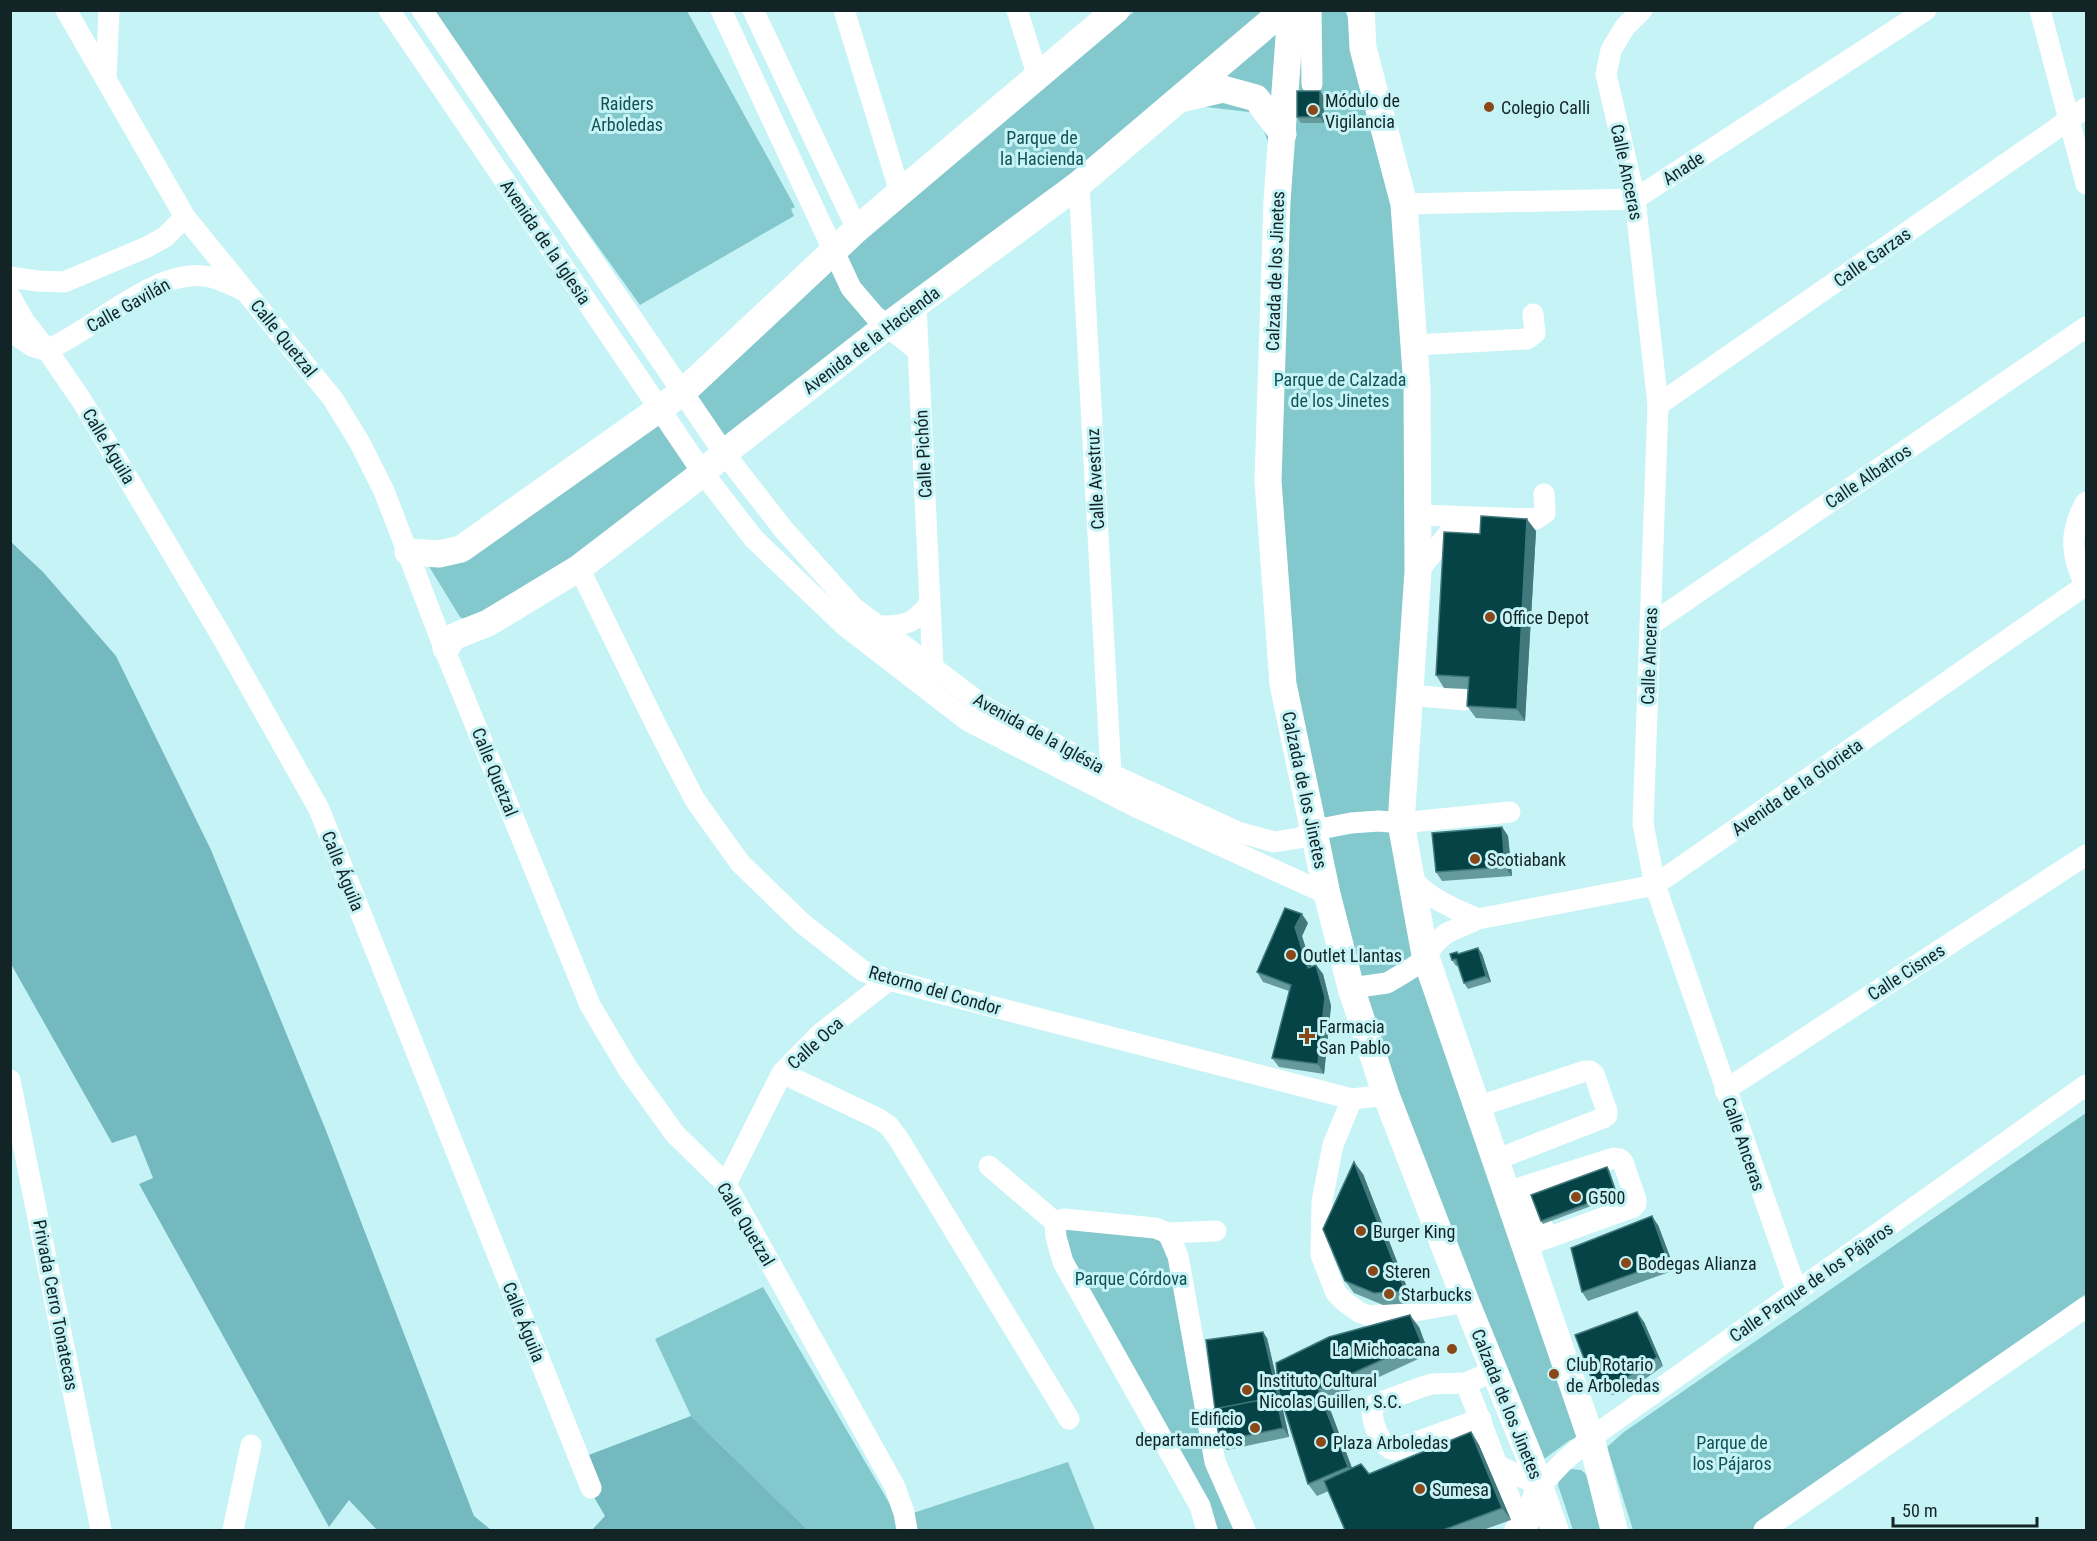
<svg xmlns="http://www.w3.org/2000/svg" width="2097" height="1541" font-family="'Roboto Condensed',sans-serif">
<style>
.green{fill:#83c8cd}
.forest{fill:#73b9bf}
.lines{fill:none;stroke-linecap:round;stroke-linejoin:round}
.minor{stroke:#fff;stroke-width:21}
.major{stroke:#fff;stroke-width:27}
.wall{fill:#669b9e}
.shaded-wall{fill:#40787c}
.building{fill:#064347;stroke:#40787c;stroke-width:1.5}
.poi-dot{fill:#8a4717;stroke:#c6f3f6;stroke-width:2}
.labels{text-anchor:middle;dominant-baseline:central;stroke-width:6;stroke-linejoin:round;paint-order:stroke}
.poi-label{font-size:18px;fill:#132426;stroke:#c6f3f6;text-anchor:start}
.park-label{font-size:18px;fill:#125155;stroke:#c6f3f6}
.street-label{font-size:18px;fill:#132426;stroke:#c6f3f6}
</style>
<rect width="100%" height="100%" fill="#c6f3f6"/>
<g class="green">
<path d="M429 11H687L795 207 791 209 794 216 640 305Z"/>
<path d="M1135 11H1279L886 322 837 252Z"/>
<path d="M1291 11H1345L1361 48 1401 204 1413 387 1397 826 1583 1436 1570 1440 1540 1462 1389 1094 1284 684 1270 147 1257 113 1181 104Z"/>
<path d="M833 254 880 326 725 449 686 393Z"/>
<path d="M657 418 697 473 578 565 469 621 460 617 425 560Z"/>
<path d="M2086 1113V1294L1755 1530H1633L1607 1447 1624 1432Z"/>
<path d="M1065 1222 1167 1235 1214 1463 1244 1530H1209L1065 1262Z"/>
<path d="M763 1287 898 1518 1068 1462 1095 1530H808L691 1416 655 1339Z"/>
<path d="M1570 1469 1581 1470 1589 1477 1604 1530H1573L1558 1485 1559 1480Z"/>
</g>
<g class="forest">
<path d="M10 541 43 572 116 656 211 850 325 1128 474 1516 491 1530H377L349 1500 329 1527 139 1184 153 1178 136 1135 112 1143 11 964Z"/>
<path d="M691 1416 808 1530H592L605 1516 573 1461Z"/>
</g>
<g class="lines">
<g class="minor">
<path d="M66 10 185 217 333 399 360 443 384 491 448 658 590 1005 628 1069 675 1134 726 1184 895 1487 904 1513 907 1530"/>
<path d="M389 10 703 473 754 539 845 626 968 721 1134 806 1327 894"/>
<path d="M422 10 724 453 784 530 854 608 985 707 1111 774 1238 832 1274 842 1299 838 1315 830 1351 823 1379 821 1401 823 1510 812"/>
<path d="M721 10 851 288 875 316 918 351"/>
<path d="M753 10 857 229"/>
<path d="M844 10 900 192"/>
<path d="M1017 10 1038 77"/>
<path d="M1311 10 1312 84"/>
<path d="M1642 10 1625 27 1611 50 1606 74 1635 199 1658 405 1643 824 1655 885 1797 1292"/>
<path d="M2040 10 2086 184"/>
<path d="M106 78 109 10"/>
<path d="M1079 184 1111 774"/>
<path d="M1404 204 1635 199 1926 10"/>
<path d="M10 277 37 281 64 282 147 247 165 237 185 217"/>
<path d="M10 296 24 321 47 350 82 401 222 637 319 809 591 1488"/>
<path d="M916 305 933 668"/>
<path d="M10 331 32 346 41 349"/>
<path d="M1414 345 1527 339 1535 333 1533 314"/>
<path d="M47 350C92 331 153 270 204 276 217 277 231 285 243 290"/>
<path d="M1658 405 2086 108"/>
<path d="M2086 502C2069 532 2070 555 2086 586"/>
<path d="M1417 515 1536 519 1545 513 1544 494"/>
<path d="M579 568 657 727 695 800 740 863 802 923 863 971 889 980 1352 1099 1386 1095"/>
<path d="M1418 571 1450 532 1458 529H1482"/>
<path d="M1650 625 2086 327"/>
<path d="M878 626C905 626 914 624 930 603"/>
<path d="M1409 695 1465 700"/>
<path d="M1409 876C1430 899 1450 907 1478 919"/>
<path d="M1351 988 1387 983 1404 973 1418 964 1438 940 1447 933 1478 919 1655 885 2086 585"/>
<path d="M782 1073 879 1119 889 1126 898 1138 1069 1419"/>
<path d="M10 1080 101 1530"/>
<path d="M1725 1090 2086 855"/>
<path d="M1352 1099 1333 1145 1322 1201 1321 1255 1336 1293 1345 1302 1359 1312 1370 1316 1410 1312 1466 1302"/>
<path d="M1477 1107 1585 1071H1590L1594 1074 1607 1111V1115L1603 1118 1495 1160"/>
<path d="M989 1166 1055 1222"/>
<path d="M726 1184 782 1073 820 1034 889 980"/>
<path d="M1527 1186 1547 1238"/>
<path d="M1507 1192 1614 1158 1620 1159 1623 1162 1636 1200V1204L1633 1207 1525 1246"/>
<path d="M1055 1222 1056 1237 1063 1262 1200 1506 1207 1530"/>
<path d="M1055 1222 1064 1219 1155 1228 1168 1233 1216 1231"/>
<path d="M1168 1233 1178 1256 1215 1462 1245 1530"/>
<path d="M1466 1383 1521 1527"/>
<path d="M1481 1419 1394 1450C1380 1447 1372 1422 1372 1409L1375 1404 1422 1387 1432 1384 1466 1383 1494 1371"/>
<path d="M1499 1466 1540 1486 1565 1460 1591 1438 2086 1085"/>
<path d="M233 1530 251 1445"/>
<path d="M1764 1530 2086 1307"/>
</g>
<g class="major">
<path d="M1291 10 1277 201 1268 481 1283 684 1327 894 1351 988 1386 1095 1466 1302 1529 1456 1555 1530"/>
<path d="M1361 10 1363 48 1404 204 1417 388 1418 571 1401 823 1425 955 1591 1438 1614 1530"/>
<path d="M1184 98 1223 89 1256 98 1283 134"/>
<path d="M408 552 439 554 461 549 683 392 857 229 1116 10"/>
<path d="M446 648 453 637 488 623 579 568 703 473 724 453 887 326 1079 184 1284 10"/>
<path d="M1518 1530 1529 1517 1540 1486"/>
</g>
</g>
<g class="wall">
<path d="M1320 91 1324 97V123H1301L1297 117Z"/>
<path d="M1536 531 1525 721 1476 718 1467 706 1468 689 1444 688 1436 675 1480 534Z"/>
<path d="M1502 827 1508 836 1512 876 1442 881 1436 872Z"/>
<path d="M1308 923 1302 936 1311 967 1316 965 1323 974 1331 1006 1324 1074 1279 1067 1272 1058 1289 991 1263 982 1257 972Z"/>
<path d="M1478 948 1482 954 1491 982 1468 989 1464 983 1459 966H1456L1452 960 1457 952 1458 954Z"/>
<path d="M1607 1167 1609 1170 1618 1196 1543 1224 1541 1221Z"/>
<path d="M1363 1174 1413 1303 1383 1305 1354 1293 1345 1281Z"/>
<path d="M1658 1225 1675 1270 1588 1301 1582 1292Z"/>
<path d="M1644 1322 1663 1366 1627 1392 1616 1395 1606 1394 1597 1386 1591 1377Z"/>
<path d="M1419 1327 1429 1354 1327 1401 1352 1468 1369 1474 1471 1432 1479 1445 1511 1520 1483 1530H1345L1329 1491 1317 1496 1308 1484 1282 1403 1281 1404 1282 1406 1289 1437 1227 1450 1220 1441 1215 1409 1267 1338 1278 1385Z"/>
</g>
<g class="shaded-wall">
<path d="M1320 91 1324 97V123L1320 117Z"/>
<path d="M1527 519 1536 531 1525 721 1517 709Z"/>
<path d="M1502 827 1508 836 1512 876 1505 867Z"/>
<path d="M1302 914 1308 923 1302 936 1315 977 1308 968 1295 927Z"/>
<path d="M1478 948 1482 954 1491 982 1486 976Z"/>
<path d="M1316 965 1323 974 1331 1006 1324 1074 1318 1064Z"/>
<path d="M1354 1162 1363 1174 1413 1303 1405 1291Z"/>
<path d="M1607 1167 1609 1170 1618 1196 1616 1193Z"/>
<path d="M1652 1216 1658 1225 1675 1270 1668 1261Z"/>
<path d="M1637 1312 1644 1322 1663 1366 1657 1357Z"/>
<path d="M1410 1315 1419 1327 1429 1354 1421 1342Z"/>
<path d="M1263 1332 1267 1338 1282 1403 1278 1397Z"/>
<path d="M1318 1389 1327 1401 1356 1479 1348 1467Z"/>
<path d="M1276 1397 1282 1406 1289 1437 1283 1428Z"/>
<path d="M1471 1432 1479 1445 1511 1520 1502 1508Z"/>
</g>
<g class="building">
<rect x="1297" y="91" width="23" height="26"/>
<path d="M1481 516 1527 519 1517 709 1467 706 1469 677 1436 675 1444 532 1480 534Z"/>
<path d="M1502 827 1505 867 1436 872 1432 833Z"/>
<path d="M1285 908 1302 914 1295 927 1308 968 1316 965 1325 997 1318 1064 1272 1058 1291 985 1257 972Z"/>
<path d="M1478 948 1486 976 1464 983 1456 959 1452 960 1450 954 1457 952 1458 954Z"/>
<path d="M1354 1162 1405 1291 1374 1293 1345 1281 1323 1229Z"/>
<path d="M1607 1167 1616 1193 1541 1221 1531 1195Z"/>
<path d="M1652 1216 1668 1261 1582 1292 1571 1248Z"/>
<path d="M1637 1312 1657 1357 1620 1382 1610 1386 1599 1385 1591 1377 1575 1335Z"/>
<path d="M1410 1315 1421 1342 1318 1389 1348 1467 1308 1484 1279 1392 1276 1363 1329 1337Z"/>
<path d="M1263 1332 1278 1397 1215 1409 1206 1340Z"/>
<path d="M1276 1397 1283 1428 1220 1441 1214 1409Z"/>
<path d="M1471 1432 1502 1508 1443 1530H1345L1324 1481 1361 1464 1369 1474Z"/>
</g>
<g class="poi-dot">
<circle cx="1489" cy="107" r="6"/>
<circle cx="1313" cy="110" r="6"/>
<circle cx="1490" cy="617" r="6"/>
<circle cx="1475" cy="859" r="6"/>
<circle cx="1291" cy="955" r="6"/>
<path d="M1304 1027h6v6h6v6h-6v6h-6v-6h-6v-6h6z"/>
<circle cx="1576" cy="1197" r="6"/>
<circle cx="1361" cy="1231" r="6"/>
<circle cx="1626" cy="1263" r="6"/>
<circle cx="1373" cy="1271" r="6"/>
<circle cx="1389" cy="1294" r="6"/>
<circle cx="1452" cy="1349" r="6"/>
<circle cx="1554" cy="1374" r="6"/>
<circle cx="1247" cy="1390" r="6"/>
<circle cx="1255" cy="1428" r="6"/>
<circle cx="1321" cy="1442" r="6"/>
<circle cx="1420" cy="1489" r="6"/>
</g>
<g class="labels">
<g class="poi-label">
<text x="1325" y="100">Módulo de<tspan x="1325" dy="21">Vigilancia</tspan></text>
<text x="1501" y="107">Colegio Calli</text>
<text x="1502" y="617">Office Depot</text>
<text x="1487" y="859">Scotiabank</text>
<text x="1303" y="955">Outlet Llantas</text>
<text x="1319" y="1026">Farmacia<tspan x="1319" dy="21">San Pablo</tspan></text>
<text x="1588" y="1197">G500</text>
<text x="1373" y="1231">Burger King</text>
<text x="1638" y="1263">Bodegas Alianza</text>
<text x="1385" y="1271">Steren</text>
<text x="1401" y="1294">Starbucks</text>
<text x="1440" y="1349" text-anchor="end">La Michoacana</text>
<text x="1566" y="1364">Club Rotario<tspan x="1566" dy="21">de Arboledas</tspan></text>
<text x="1259" y="1380">Instituto Cultural<tspan x="1259" dy="21">Nicolas Guillen, S.C.</tspan></text>
<text x="1243" y="1418" text-anchor="end">Edificio<tspan x="1243" dy="21">departamnetos</tspan></text>
<text x="1333" y="1442">Plaza Arboledas</text>
<text x="1432" y="1489">Sumesa</text>
</g>
<g class="park-label">
<text x="627" y="103">Raiders<tspan x="627" dy="21">Arboledas</tspan></text>
<text x="1042" y="137">Parque de<tspan x="1042" dy="21">la Hacienda</tspan></text>
<text x="1340" y="379">Parque de Calzada<tspan x="1340" dy="21">de los Jinetes</tspan></text>
<text x="1131" y="1278">Parque Córdova</text>
<text x="1732" y="1442">Parque de<tspan x="1732" dy="21">los Pájaros</tspan></text>
</g>
<g class="street-label">
<text transform="translate(1683 168) rotate(-33)">Anade</text>
<text transform="translate(1627 172) rotate(78)">Calle Anceras</text>
<text transform="translate(546 242) rotate(56)">Avenida de la Iglesia</text>
<text transform="translate(1872 257) rotate(-35)">Calle Garzas</text>
<text transform="translate(1275 271) rotate(-88)">Calzada de los Jinetes</text>
<text transform="translate(128 305) rotate(-29)">Calle Gavilán</text>
<text transform="translate(284 338) rotate(51)">Calle Quetzal</text>
<text transform="translate(871 340) rotate(-37)">Avenida de la Hacienda</text>
<text transform="translate(109 446) rotate(59)">Calle Águila</text>
<text transform="translate(923 454) rotate(-93)">Calle Pichón</text>
<text transform="translate(1868 476) rotate(-34)">Calle Albatros</text>
<text transform="translate(1095 479) rotate(-93)">Calle Avestruz</text>
<text transform="translate(1649 656) rotate(-88)">Calle Anceras</text>
<text transform="translate(1039 733) rotate(29)">Avenida de la Iglésia</text>
<text transform="translate(495 772) rotate(68)">Calle Quetzal</text>
<text transform="translate(1797 787) rotate(-35)">Avenida de la Glorieta</text>
<text transform="translate(1305 790) rotate(78)">Calzada de los Jinetes</text>
<text transform="translate(343 871) rotate(68)">Calle Águila</text>
<text transform="translate(1906 972) rotate(-33)">Calle Cisnes</text>
<text transform="translate(935 990) rotate(16)">Retorno del Condor</text>
<text transform="translate(815 1043) rotate(-42)">Calle Oca</text>
<text transform="translate(1744 1144) rotate(71)">Calle Anceras</text>
<text transform="translate(746 1224) rotate(59)">Calle Quetzal</text>
<text transform="translate(1811 1282) rotate(-35)">Calle Parque de los Pájaros</text>
<text transform="translate(56 1305) rotate(79)">Privada Cerro Tonatecas</text>
<text transform="translate(524 1322) rotate(68)">Calle Águila</text>
<text transform="translate(1507 1404) rotate(68)">Calzada de los Jinetes</text>
</g>
</g>
<rect width="2097" height="1541" fill="none" stroke="#132426" stroke-width="24"/>
<path d="M1893 1517v9h144v-9" fill="none" stroke="#132426" stroke-width="3"/>
<text x="1902" y="1517" font-size="18" fill="#132426" stroke="#c6f3f6" stroke-width="4.5" paint-order="stroke">50 m</text>
</svg>
